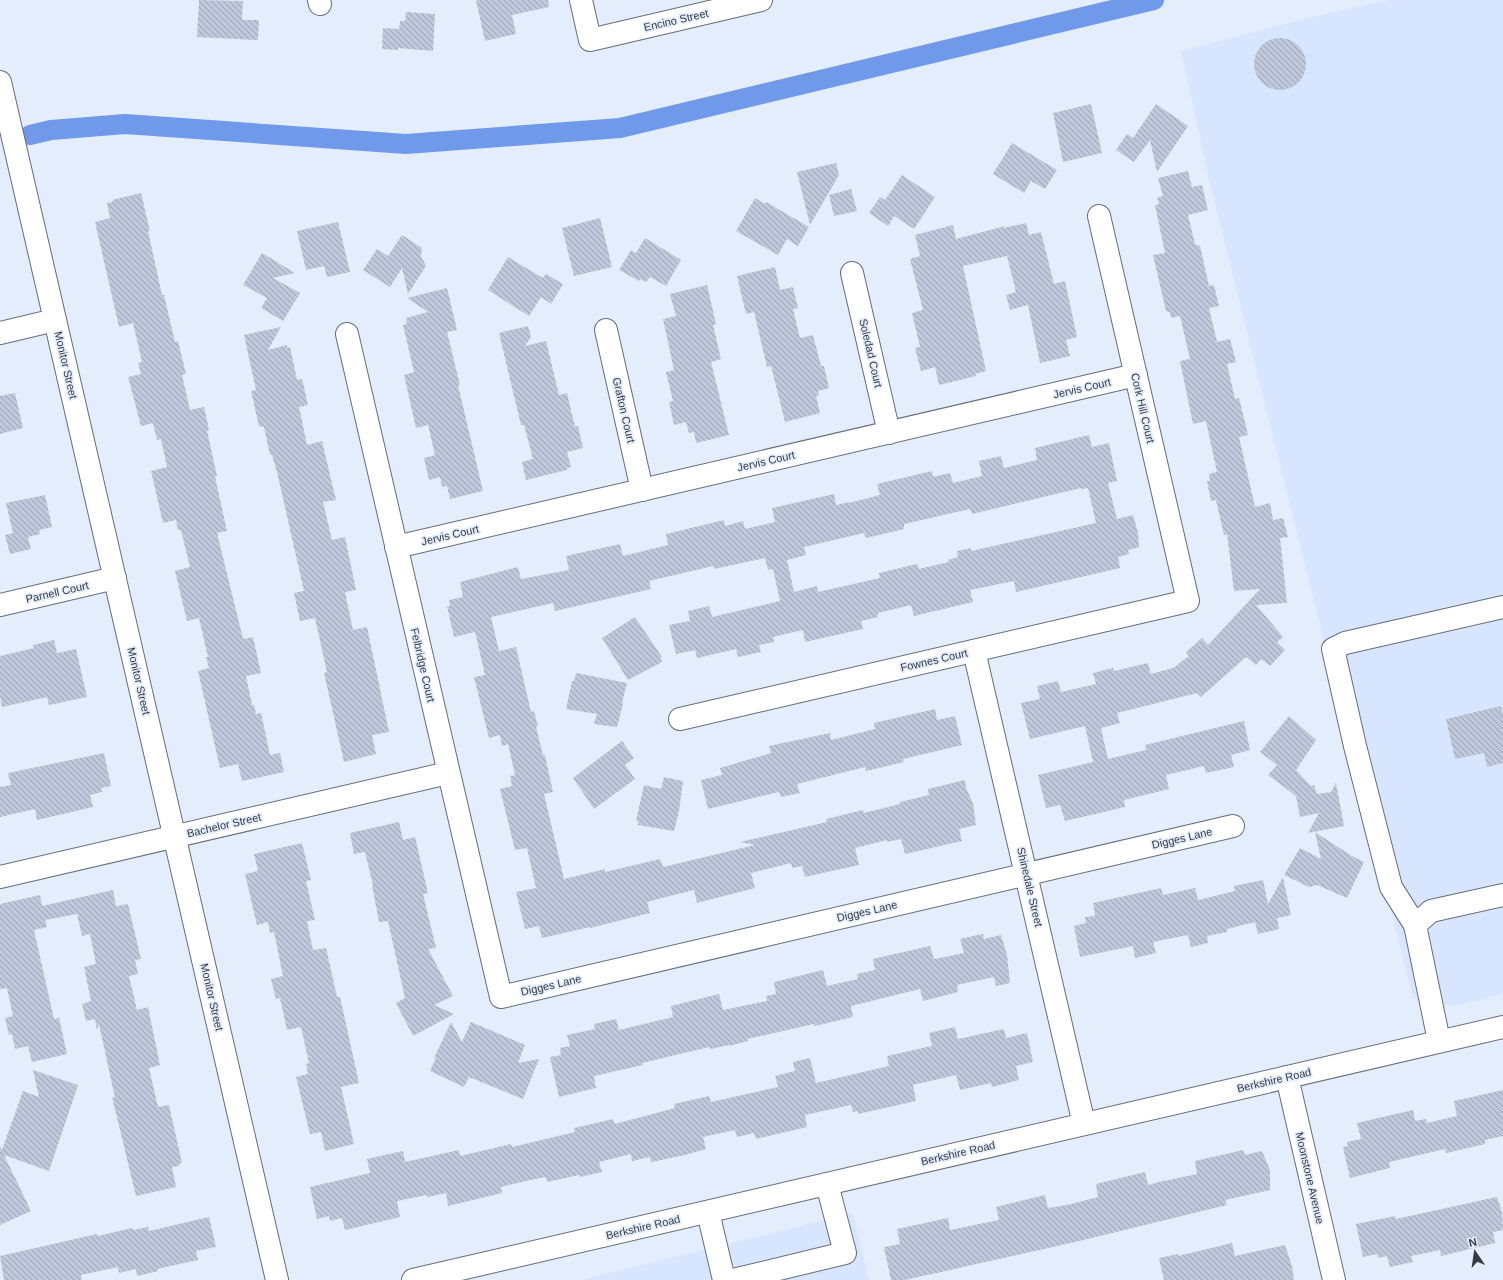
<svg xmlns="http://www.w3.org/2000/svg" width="1503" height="1280" font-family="Arial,sans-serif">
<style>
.built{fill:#d7e5fe}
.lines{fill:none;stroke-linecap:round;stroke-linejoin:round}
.canal{stroke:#7099e9;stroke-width:20}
.building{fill:url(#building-back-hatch);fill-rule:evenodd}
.minor-casing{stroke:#646d7d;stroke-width:24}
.minor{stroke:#fff;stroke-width:22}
.labels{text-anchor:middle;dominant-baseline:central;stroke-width:3.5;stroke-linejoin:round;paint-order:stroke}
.street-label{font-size:11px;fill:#363a41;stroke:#e4edfc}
</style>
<defs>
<pattern id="building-back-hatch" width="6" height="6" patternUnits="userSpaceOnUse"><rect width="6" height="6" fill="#bec8da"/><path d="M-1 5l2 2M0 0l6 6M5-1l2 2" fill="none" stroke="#9ba3b2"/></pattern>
</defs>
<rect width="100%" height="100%" fill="#e4edfc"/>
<g class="built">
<path d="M1388 0H1503V994L1453 1006 1413 998 1209 179 1181 51 1311 17Z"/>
<path d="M853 1213 869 1280H581Z"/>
</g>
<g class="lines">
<path class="canal" d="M30 135 51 130 125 124 406 144 620 128 1154 0"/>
</g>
<g class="building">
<path d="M199 0 243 1 242 20H259L258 40 197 37Z"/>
<path d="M476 0H548L549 7 512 15 516 34 485 41Z"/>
<path d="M406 12 435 14 433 51 398 48V50L382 49 383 28 399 29 400 21H405Z"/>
<circle cx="1280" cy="64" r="26"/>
<path d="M1091 104 1102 153 1063 162 1053 113Z"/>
<path d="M1156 104 1188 126 1157 172 1150 140 1134 162 1116 150 1127 134 1133 138Z"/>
<path d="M1012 143 1057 170 1045 189 1031 181 1024 193 993 174Z"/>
<path d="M836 163 839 175 810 225 797 172Z"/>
<path d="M1188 171 1192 187 1202 185 1208 210 1188 215 1195 244 1200 246 1209 286 1214 285 1219 306 1209 308 1217 342 1230 339 1236 362 1227 364 1235 399 1239 398 1248 435 1239 437 1255 507 1270 503 1273 520 1283 518 1288 537 1280 538 1287 603 1256 605 1283 637 1277 642 1285 650 1270 666 1261 659 1256 665 1246 657 1201 697 1197 693 1117 713 1120 723 1101 728 1108 759 1146 750 1145 745 1244 721 1250 750 1231 755 1234 767 1206 773 1204 766 1166 775 1169 789 1124 800 1125 807 1065 821 1060 805 1046 808 1038 775 1093 762 1085 726 1030 739 1021 703 1040 699 1037 686 1058 681 1061 692 1096 684 1093 673 1113 668 1114 671 1148 663 1151 674 1173 668 1189 656 1186 652 1202 638 1208 645 1260 589 1234 591 1227 534 1224 535 1216 500 1211 501 1207 481H1210L1209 474 1217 472 1206 421 1193 424 1180 361 1190 359 1180 316 1171 318 1170 312 1166 311 1153 255 1165 253 1155 205 1159 204 1157 198 1163 196 1158 178Z"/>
<path d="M902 175 935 197 914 229 894 216 888 226 869 213 880 197 885 200Z"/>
<path d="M851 189 857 211 834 216 829 195Z"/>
<path d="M141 193 150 231H148L162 295H164L175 342 178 341 186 374 182 375 190 410 204 407 209 430 207 431 217 476 215 477 227 531 217 533 243 639 253 637 261 673 246 676 252 705H254L256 714 261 713 270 755 280 753 284 772 242 781 238 764 220 768 198 671 209 668 206 657H208L199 618 187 621 175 571 190 567 181 530H178L176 520 163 523 151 471 167 467 161 439 157 440 153 423 141 426 128 377 141 374 138 363 142 362 133 323 119 327 95 222 110 218 107 203 113 202 112 200Z"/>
<path d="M755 198 765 204 766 202 809 227 798 246 787 239 778 255 736 231Z"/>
<path d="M600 218 612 267 574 276 562 228Z"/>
<path d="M338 222 350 272 327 277 324 266 306 270 297 231Z"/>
<path d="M1026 223 1029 235 1041 232 1054 284 1065 281 1077 337 1066 340 1070 356 1040 363 1028 305 1010 310 1006 295 1016 292 1007 256 963 266 986 371 975 374 976 376 939 385 935 367 921 371 915 348 920 347 912 313 923 310 910 259 920 256 915 235 953 225 956 239 1005 226 1003 228Z"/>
<path d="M402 235 422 248 421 256 426 266 408 294 402 268 390 287 363 270 377 249 388 256Z"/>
<path d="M645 238 681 260 666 286 650 277 646 282 640 279 639 281 619 270 631 250 636 253Z"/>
<path d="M262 253 295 273 273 278 300 293 283 321 261 308 267 298 243 285Z"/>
<path d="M508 257 543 278 546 274 563 284 551 304 541 297 529 316 488 290Z"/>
<path d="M775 267 780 290 793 287 798 308 793 309 800 338 813 335 821 366H824L829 388 818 391 819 396H816L820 413 785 422 771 366 767 367 754 312 746 314 737 276Z"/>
<path d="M707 285 716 324 713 325 721 359 711 362 729 435 696 443 694 432 689 433 686 422 674 425 669 402 673 401 666 372 674 370 663 319 676 316 670 294Z"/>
<path d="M447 288 457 330 447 332 460 385H458L483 491 450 499 447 486 442 487 440 477 429 480 424 458 435 455 428 425 416 428 404 375 414 372 403 325 407 324 406 318 428 312 407 298Z"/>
<path d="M528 326 531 337 525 346 546 341 559 395 567 393 575 427 578 426 583 448 567 452 571 467 567 468V470L526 480 522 462 533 459 524 425H521L499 333Z"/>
<path d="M281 327 268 350 287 345V348L290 347 297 380 302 379 308 405 299 407 307 445 322 441 336 500 323 502 332 540 345 537 356 590 345 592 353 630 367 627 389 732 372 735 376 754 344 762 324 673 327 672 315 618 300 621 294 593 304 591 277 472 272 455H270L264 427 259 426 251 391 256 390 244 335Z"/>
<path d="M15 393 23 428 0 434V396Z"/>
<path d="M1089 435 1092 447 1109 443 1117 481 1108 483 1117 519 1133 515 1138 533 1139 547 1128 550 1129 554 1118 557 1120 568 1016 592 1014 581 970 590 973 602 914 616 911 605 878 613V617L861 621 863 629 805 642 803 630 773 637 774 642 759 645 761 652 738 657 736 649 697 658 695 650 676 654 669 625 690 621 688 611 709 606 712 617 780 601 773 569 768 570 765 558 714 569 713 566 649 581 651 589 555 611 553 603 491 617 499 651 516 647 531 712 534 711 538 726 536 727 543 755H545L553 792 544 794 564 879 605 869V872L660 859 663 867 755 845 740 842 827 822 826 819 863 810 864 813 900 804V802L929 795 928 789 965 780 966 788 973 803 976 825 959 829 962 841 905 854 901 839 887 842V840L855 848 859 865 805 877 802 866 792 868 791 863 751 873 755 888 697 903 694 890 658 899 647 902 650 913 590 928V927L542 938 539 926 525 929 516 892 536 888 527 848 515 850 500 789 512 786 510 776 515 775 508 744 502 746 500 735 489 738 474 677 485 675 475 632 454 637 447 606H450L449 600 463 597 460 582 518 567 521 579 569 570 566 556 620 544 623 556 668 545 666 534 724 520 725 526 743 521 745 529 775 522 772 508 834 494 836 505 849 502V503L880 495 877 484 932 471 933 477 950 473 953 483 982 476 979 461 1001 456 1004 468 1037 460 1035 448ZM1081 488 1082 489 1088 488 1096 523 971 551V548L957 551 958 557 948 560 949 562 919 569 917 564 879 573 880 578 818 592 817 586 794 592 787 560 806 555 804 547 864 533 866 538 904 529V524L970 509 972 514Z"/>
<path d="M45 495 52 527 39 530 40 534 28 537 31 549 10 554 5 535 13 533 6 503Z"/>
<path d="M635 617 662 657 660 658 662 662 628 680 602 638Z"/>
<path d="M54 640 57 653 76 649 87 697 49 705 47 697 2 707 0 696V656L34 648 33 645Z"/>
<path d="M576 673 627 683 622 703 623 704 617 727 594 724 597 714 566 709 572 681H574Z"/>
<path d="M1501 706 1503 715V763L1487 767 1484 753 1455 759 1446 719Z"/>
<path d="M935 709 937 720 955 716 962 745 903 759 904 762 866 771 865 767 797 784 800 793 781 797 779 792 708 809 701 780 722 775 720 768 771 753 769 746 830 733 831 740 875 729 874 723Z"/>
<path d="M1289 716 1316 740 1296 770 1311 786 1314 785 1317 794 1331 792 1336 783 1344 826 1308 833 1319 813 1300 817 1296 796 1268 775 1277 765 1260 752Z"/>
<path d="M622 741 634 758 625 765 635 779 594 809 573 778Z"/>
<path d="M104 753 111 786 101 788 102 792 90 795 93 807 37 820 35 809 0 817V787L11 785 8 773Z"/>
<path d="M664 777 683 781 679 811 674 831 638 825V821H636L644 785 661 789Z"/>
<path d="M399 822 403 840 415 837 428 893 423 894 436 948 428 949 453 996 434 1005 454 1014 413 1036 396 1003 405 998 388 921 379 922 372 885H373L365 852 354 854 350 833Z"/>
<path d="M1315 832 1352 856 1364 862 1347 898 1317 885 1309 887 1284 875 1300 848 1321 859Z"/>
<path d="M302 843 311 880 306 881 315 920 307 921 313 950 326 948 337 997H340L359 1083 341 1087 354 1144 325 1151 321 1132 310 1134 296 1077 308 1074 306 1064 309 1063 301 1027 287 1030 280 998 276 999 271 979 283 976 274 932 270 933 268 922 257 925 245 874 258 871 254 854Z"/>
<path d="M1283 877 1291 915 1277 918 1279 929 1258 934 1255 922 1227 929V932L1207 936 1208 943 1191 947 1188 935 1153 942 1156 953 1135 958 1133 946 1080 957 1074 926 1086 923 1085 917 1095 916 1093 903 1161 888 1163 895 1195 888 1198 900 1235 891 1234 886 1263 880 1268 904Z"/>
<path d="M113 890 116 906 128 904 141 959 135 960 138 974 129 976 137 1010 148 1007 160 1065 149 1068 158 1107 169 1105 182 1163 179 1164V1166L172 1167 176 1187 136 1196 112 1097 115 1098 99 1024 97 1030 95 1019 86 1021 82 1004 91 1001 84 967 96 964 90 934 82 936 77 914 45 920 47 927 34 930 54 1019 59 1018 67 1054 32 1062 28 1046 15 1049 12 1034 9 1035 5 1018 13 1016 7 988 0 989V904L40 895 42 906Z"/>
<path d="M983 934 984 939 1001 935 1007 955 1010 983 996 986 994 977 957 985 958 992 923 1001 920 989 851 1006 853 1017 815 1026 814 1024 747 1039 748 1041 729 1046V1045L710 1049 709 1047 642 1063 643 1065 594 1076 596 1088 559 1097 550 1057 561 1055 560 1048 570 1046 567 1035 595 1029 594 1024 616 1019 619 1030 673 1017 671 1006 719 994 723 1010 767 1001 766 996 776 994 774 982 823 970 827 986 858 979 857 974 875 970 873 959 930 946 934 959 964 953 960 939Z"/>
<path d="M451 1022 462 1042 471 1022 525 1045 518 1063 539 1059 523 1099 469 1077 464 1087 430 1071 436 1058H434Z"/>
<path d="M955 1027 958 1039 1004 1029 1006 1038 1027 1033 1033 1062 1016 1066 1019 1080 992 1087 991 1083 960 1090 956 1075 913 1085 916 1101 858 1114V1111L853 1112 851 1105 805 1115 807 1127 756 1139 754 1133 737 1137 735 1130 703 1137 706 1149 685 1155 651 1162 650 1157 632 1161 631 1154 599 1162 602 1172 580 1177 579 1175 547 1182 546 1177 530 1180 501 1187 502 1193 448 1206 446 1193 428 1197 427 1195 397 1201 400 1217 345 1230 342 1218 330 1221 329 1216 317 1219 310 1187 370 1173 367 1159 403 1151 405 1162 459 1150 460 1156 511 1144 512 1147 575 1132 574 1128 613 1119 615 1124 675 1108 674 1104 709 1096 711 1102 778 1087 775 1076 795 1071 793 1062 810 1058 816 1083 889 1066 887 1056 932 1046 929 1033Z"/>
<path d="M33 1070 78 1085 49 1171 4 1155 31 1211 0 1225V1146L2 1150 23 1091 39 1097Z"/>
<path d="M1503 1090V1136L1485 1140V1144L1446 1153 1445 1149 1389 1162 1390 1168 1350 1178 1343 1147 1348 1146 1347 1142 1361 1139 1357 1123 1413 1110 1415 1121 1426 1119 1427 1123 1457 1116 1454 1101Z"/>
<path d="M1243 1150 1245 1155 1262 1151 1270 1170V1190L1225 1200 1227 1205 1075 1242 905 1280H891L884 1247 900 1244 897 1229 948 1218 950 1230 999 1220 996 1207 1045 1195 1048 1208 1067 1205 1098 1197 1096 1184 1145 1172 1148 1185 1159 1182 1197 1174 1195 1161Z"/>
<path d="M1497 1197 1502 1212 1503 1230 1493 1232 1495 1243 1441 1256 1440 1250 1411 1256 1413 1262 1390 1267 1387 1256 1378 1258 1377 1254 1363 1257 1356 1224 1395 1216 1396 1219Z"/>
<path d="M209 1217 216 1247 196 1251 198 1260 157 1269 158 1271 137 1276 136 1269 119 1273 118 1267 81 1275 82 1280H4L0 1256 97 1234 98 1236 132 1228 133 1230 148 1227 149 1231Z"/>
<path d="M1232 1243 1235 1256 1285 1245 1292 1266 1294 1280H1164L1159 1258 1178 1254V1256Z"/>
</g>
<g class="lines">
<g class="minor-casing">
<g id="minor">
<path d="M319 0 320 4"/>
<path d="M581 0 590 40 761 0"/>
<path d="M0 82 277 1280"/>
<path d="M852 273 889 433"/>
<path d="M606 330 642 490"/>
<path d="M0 333 55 320"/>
<path d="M347 334 501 997 1233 826"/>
<path d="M396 547 1136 375"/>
<path d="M0 605 115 578"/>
<path d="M974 651 1084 1124"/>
<path d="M680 719 1188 601 1099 216"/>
<path d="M0 877 448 773"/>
<path d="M1415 925 1391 887 1355 746 1333 649 1345 643 1503 607"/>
<path d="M1439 1041 1415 925 1431 911 1503 895"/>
<path d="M1287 1077 1334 1280"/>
<path d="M708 1212 724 1280"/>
<path d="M413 1280 1503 1027"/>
<path d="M733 1280 845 1253 827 1184"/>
</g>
</g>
<use href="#minor" class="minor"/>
</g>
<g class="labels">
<g class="street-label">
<text transform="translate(676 20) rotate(-13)">Encino Street</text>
<text transform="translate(871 353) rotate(77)">Soledad Court</text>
<text transform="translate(66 365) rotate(77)">Monitor Street</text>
<text transform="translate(1082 388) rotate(-13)">Jervis Court</text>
<text transform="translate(1143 408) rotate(77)">Cork Hill Court</text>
<text transform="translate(624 410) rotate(77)">Grafton Court</text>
<text transform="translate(766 461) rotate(-13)">Jervis Court</text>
<text transform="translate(450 535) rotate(-13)">Jervis Court</text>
<text transform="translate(57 592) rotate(-13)">Parnell Court</text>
<text transform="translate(934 660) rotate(-13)">Fownes Court</text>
<text transform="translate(423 665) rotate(77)">Felbridge Court</text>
<text transform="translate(139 681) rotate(77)">Monitor Street</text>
<text transform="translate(224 825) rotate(-13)">Bachelor Street</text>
<text transform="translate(1182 838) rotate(-13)">Digges Lane</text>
<text transform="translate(1030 887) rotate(77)">Shinedale Street</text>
<text transform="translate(867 911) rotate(-13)">Digges Lane</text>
<text transform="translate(551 985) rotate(-13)">Digges Lane</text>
<text transform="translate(212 997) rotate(77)">Monitor Street</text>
<text transform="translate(1274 1080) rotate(-13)">Berkshire Road</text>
<text transform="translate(958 1153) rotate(-13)">Berkshire Road</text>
<text transform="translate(1310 1178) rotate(77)">Moonstone Avenue</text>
<text transform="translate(643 1227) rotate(-13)">Berkshire Road</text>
</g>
</g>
<g transform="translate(1475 1252) rotate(347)" stroke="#e4edfc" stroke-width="3" paint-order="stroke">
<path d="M0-3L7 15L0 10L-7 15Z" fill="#363a41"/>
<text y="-6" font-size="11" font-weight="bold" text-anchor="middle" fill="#363a41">N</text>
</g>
</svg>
